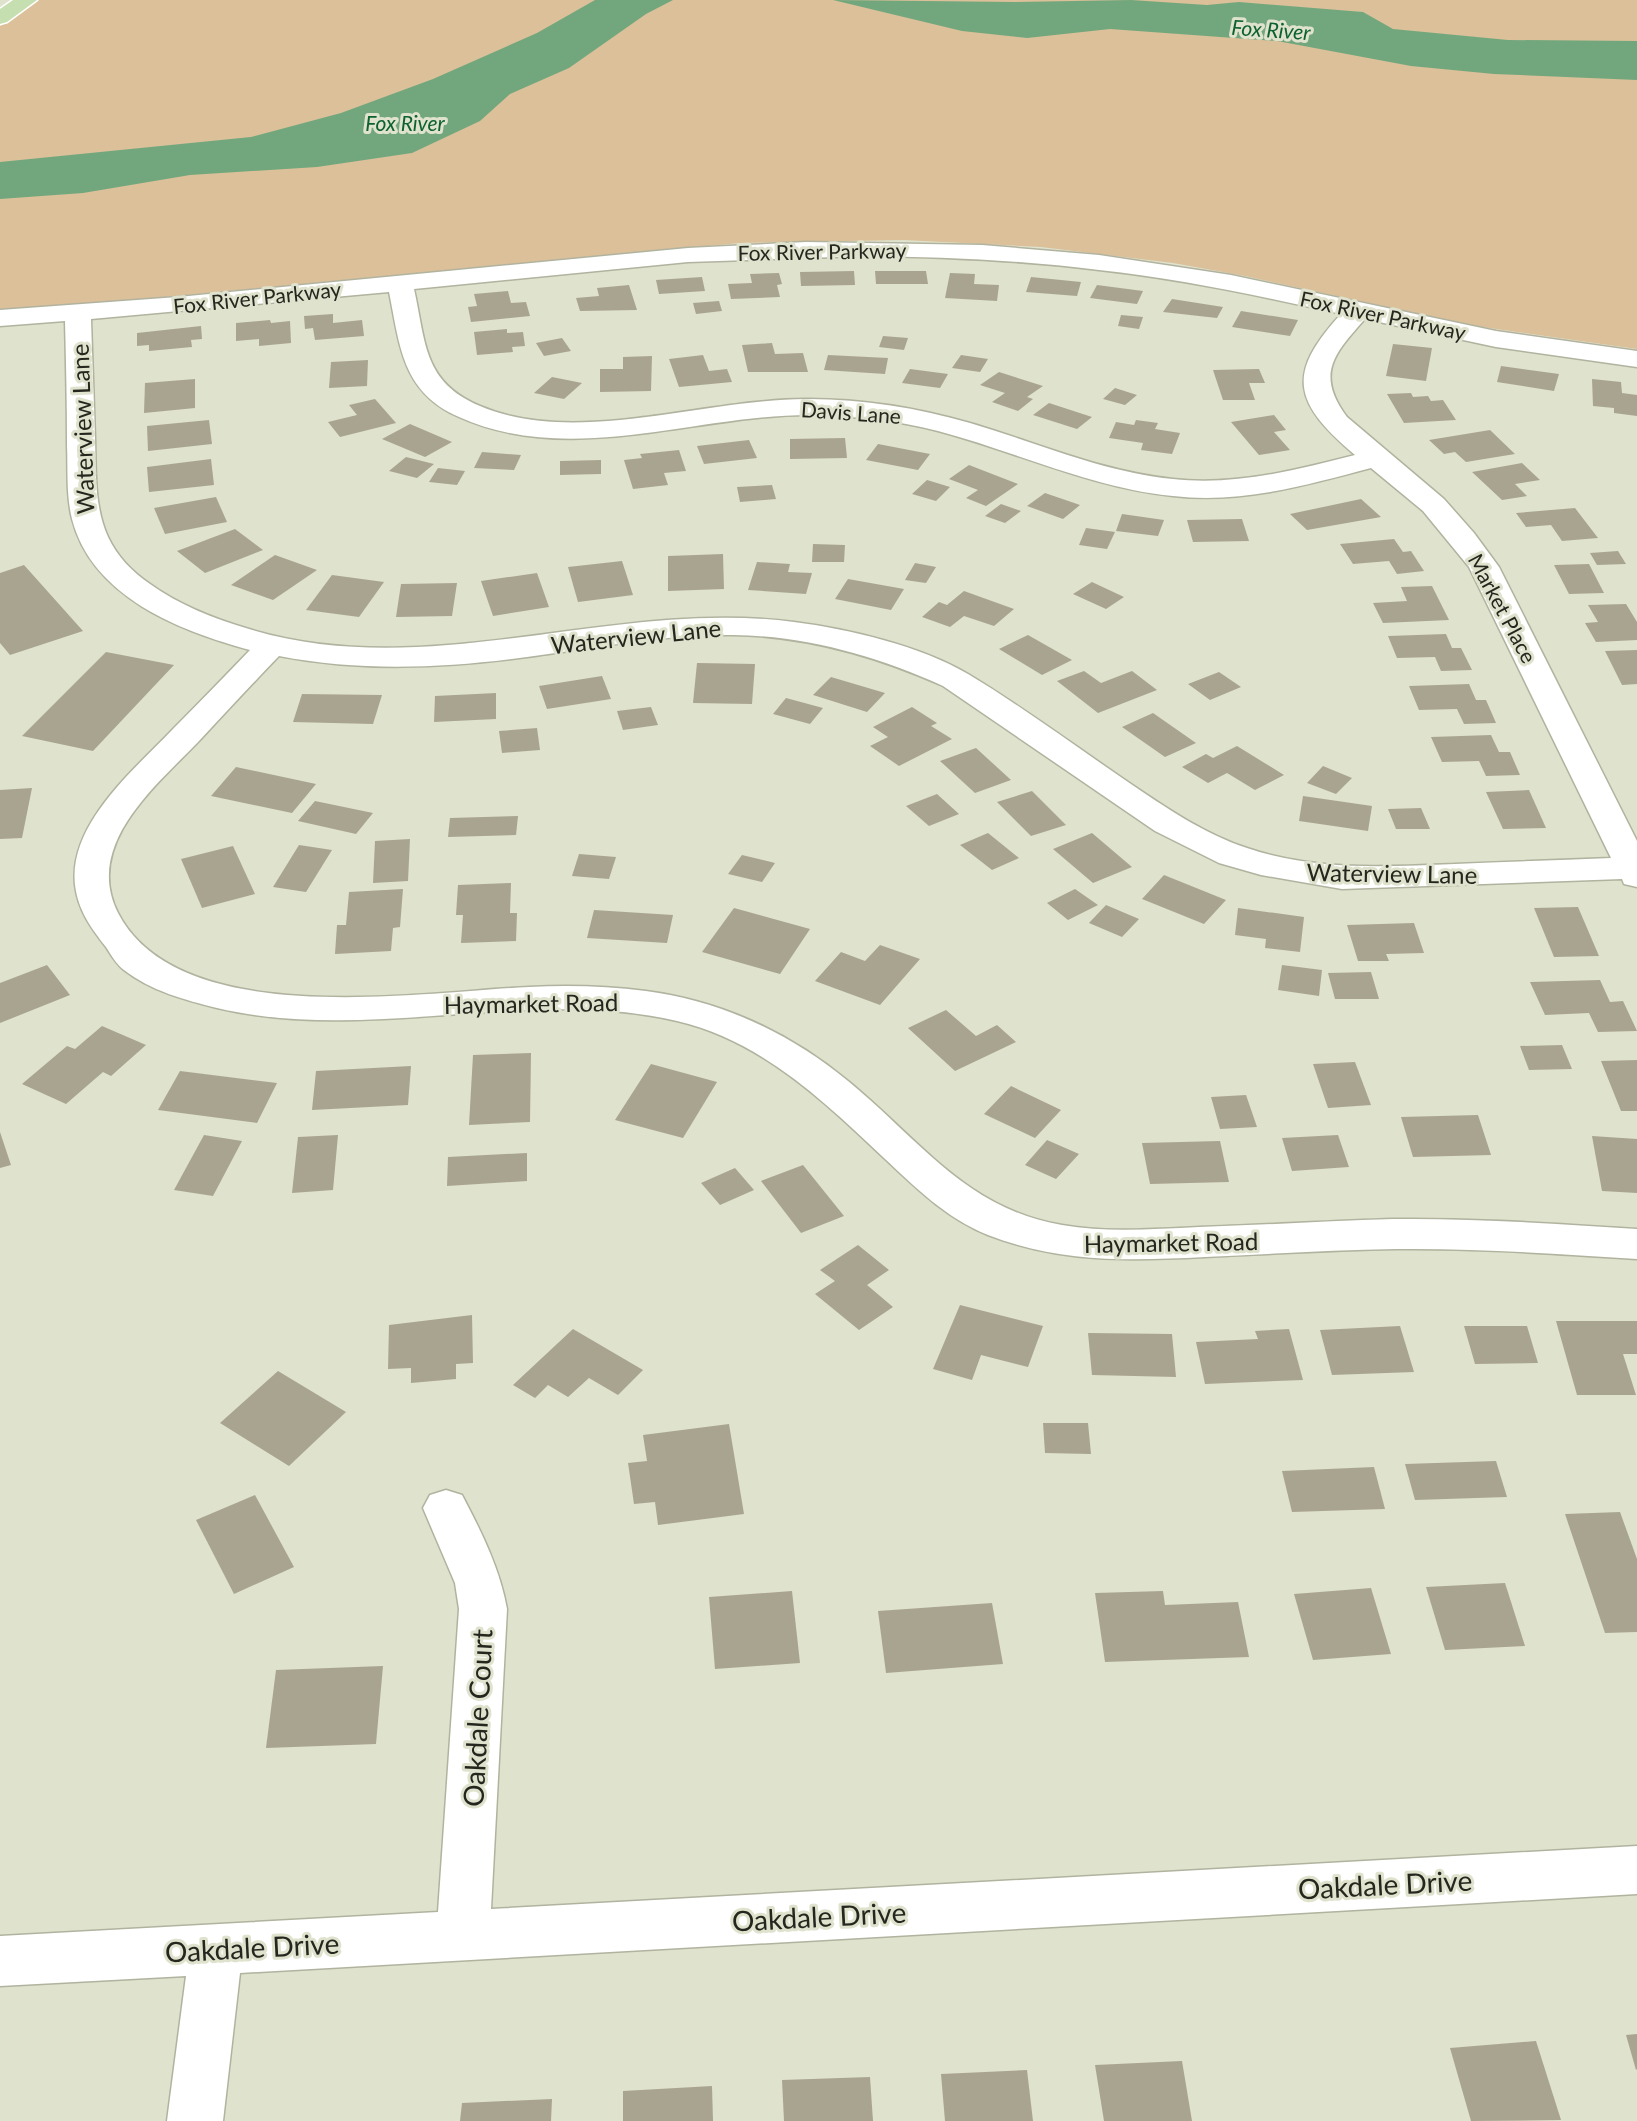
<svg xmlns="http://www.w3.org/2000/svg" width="1637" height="2121" font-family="Lato,sans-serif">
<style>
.green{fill:#dbc099}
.water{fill:#72a77d}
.building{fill:#a9a490}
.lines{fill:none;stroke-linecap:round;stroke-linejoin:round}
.minor-casing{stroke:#b1b39f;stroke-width:3}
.major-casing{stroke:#fff;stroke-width:3}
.minor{fill:#fff;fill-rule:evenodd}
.major{fill:#c5dfb0;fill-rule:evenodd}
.labels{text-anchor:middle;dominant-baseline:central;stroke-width:6;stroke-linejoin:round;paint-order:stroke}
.far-water-label{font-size:21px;font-style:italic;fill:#0c622e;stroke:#dfe2cd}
.far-street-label{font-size:21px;fill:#25261e;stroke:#dfe2cd}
.street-label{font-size:24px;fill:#25261e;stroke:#dfe2cd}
.near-street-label{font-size:28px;fill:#25261e;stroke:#dfe2cd}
</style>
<rect width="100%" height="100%" fill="#dfe2cd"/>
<path class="green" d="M39 0H1637V349L1468 325 1245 276 1173 263 1041 247 904 240 740 243 113 302 0 309V26Z"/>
<g class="water">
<path d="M595 0H673L646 14 569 68 510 94 480 121 412 153 317 167 190 175 83 193 0 199V162L251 137 341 113 433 79 537 33Z"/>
<path d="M833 0 1014 2 1131 0 1207 5 1239 2 1363 12 1393 29 1508 40 1637 41V80L1494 74 1411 66 1277 41 1110 29 1027 38 962 31Z"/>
</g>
<g class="building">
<path d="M854 271 855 285 801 286 800 272Z"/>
<path d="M875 271H926L928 284H876Z"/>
<path d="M779 273 782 284 777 285 780 297 731 299 728 284 752 283 750 274Z"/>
<path d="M950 273 975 274 974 284 999 285 997 301 945 298Z"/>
<path d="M702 277 705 291 659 294 656 280Z"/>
<path d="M1031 277 1081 282 1077 296 1026 292Z"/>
<path d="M629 285 637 310 580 311 576 298 599 296 597 288Z"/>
<path d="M1097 285 1143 291 1137 304 1090 298Z"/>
<path d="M508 291 511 303 526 302 530 316 471 322 468 307 477 306 474 294Z"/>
<path d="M1172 299 1223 307 1217 318 1163 312Z"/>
<path d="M719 301 722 311 696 314 693 303Z"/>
<path d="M1241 311 1298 320 1290 336 1232 327Z"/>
<path d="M333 314V323L362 320 364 336 315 340 313 328 305 329 304 316Z"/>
<path d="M1121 315 1143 317 1139 329 1118 326Z"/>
<path d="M270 320 271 323 290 321 291 343 259 346V339L236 341V323Z"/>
<path d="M201 326 202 339 191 340 192 347 149 351V345L137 346V333Z"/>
<path d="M507 329V333L523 332 525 346 512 347 513 352 477 355 474 332Z"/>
<path d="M883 336 908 338 904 350 879 347Z"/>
<path d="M562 338 571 351 544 356 536 343Z"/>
<path d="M772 343 775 354 803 353 808 372H748L742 345Z"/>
<path d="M1393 344 1432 348 1426 381 1386 376Z"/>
<path d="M703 355 709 371 727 369 732 382 679 387 669 359Z"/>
<path d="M828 355 888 358 885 374 824 370Z"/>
<path d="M961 355 988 359 980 372 952 368Z"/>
<path d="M652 356 651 391 600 392V369H623V357Z"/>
<path d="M368 360 367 386 329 388 331 362Z"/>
<path d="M1501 366 1559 374 1554 391 1497 382Z"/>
<path d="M910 369 948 374 940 388 902 383Z"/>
<path d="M1259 369 1265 383H1249L1255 400H1223L1213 370Z"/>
<path d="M999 372 1043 386 1027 397 1033 399 1018 411 992 402 1005 393 980 385Z"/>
<path d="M552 377 582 383 564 399 534 393Z"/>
<path d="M195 379V408L144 413 145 383Z"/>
<path d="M1592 379 1621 382 1622 393 1637 395V416L1614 413V408L1593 406Z"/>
<path d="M1115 388 1137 395 1125 405 1103 399Z"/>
<path d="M1411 393 1413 397 1428 396 1431 401 1443 400 1456 420 1404 423 1387 394Z"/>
<path d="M375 399 396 423 340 437 328 422 357 415 349 405Z"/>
<path d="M1049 403 1092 417 1077 429 1033 415Z"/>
<path d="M1274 415 1286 430 1274 432 1290 450 1259 455 1231 422Z"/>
<path d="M209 420 212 444 148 451 147 426Z"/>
<path d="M1136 420 1158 423 1155 429 1180 433 1172 454 1141 450 1143 443 1109 438 1116 422 1134 425Z"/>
<path d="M410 424 452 442 425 457 382 439Z"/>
<path d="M1490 430 1515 454 1466 462 1455 452 1444 454 1429 440Z"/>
<path d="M845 438 847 458 790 459V439Z"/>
<path d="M749 440 757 458 704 464 697 446Z"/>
<path d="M878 444 930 454 918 470 866 460Z"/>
<path d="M679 450 686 471 664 473 668 485 633 489 624 460 642 458 640 454Z"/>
<path d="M482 452 521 455 514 470 474 468Z"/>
<path d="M406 457 434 464 417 478 389 471Z"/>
<path d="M211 459 214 485 149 492 147 467Z"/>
<path d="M601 460V474L560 475V461Z"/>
<path d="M1522 463 1540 480 1515 484 1527 496 1502 500 1472 472Z"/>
<path d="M969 465 1018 484 986 506 966 498 978 490 949 479Z"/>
<path d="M438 468 465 471 457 485 429 482Z"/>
<path d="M927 480 950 487 936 501 912 494Z"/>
<path d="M772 485 776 499 740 502 737 487Z"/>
<path d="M1045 493 1080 505 1063 519 1027 506Z"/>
<path d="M216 497 227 522 165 534 154 508Z"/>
<path d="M1361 499 1381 517 1307 530 1290 514Z"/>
<path d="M1001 504 1021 511 1005 523 985 516Z"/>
<path d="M1575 508 1598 538 1562 541 1551 525 1526 527 1516 513Z"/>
<path d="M1122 514 1164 520 1158 536 1116 531Z"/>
<path d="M1242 519 1249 541 1193 542 1187 520Z"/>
<path d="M1086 528 1115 532 1107 549 1079 545Z"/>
<path d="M235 529 263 550 205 573 177 551Z"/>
<path d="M1394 539 1403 552 1411 551 1424 571 1397 574 1389 561 1353 564 1340 544Z"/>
<path d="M813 544 845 545 844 562H812Z"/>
<path d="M1618 551 1626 564 1597 565 1590 553Z"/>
<path d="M723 554 724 589 668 591V556Z"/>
<path d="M275 555 317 570 273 600 231 585Z"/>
<path d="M622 561 633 595 578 602 568 567Z"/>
<path d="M757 562 790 564 788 572 812 573 806 594 748 590Z"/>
<path d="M915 563 936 567 926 583 905 580Z"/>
<path d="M1589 564 1604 593 1569 594 1554 565Z"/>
<path d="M24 565 83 631 10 655 0 643V573Z"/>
<path d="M537 573 549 607 493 616 481 581Z"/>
<path d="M332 575 384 582 359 617 306 610Z"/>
<path d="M848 579 904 589 891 610 835 599Z"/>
<path d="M1092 582 1124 597 1106 609 1073 594Z"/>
<path d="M457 583 452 616 396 617 401 584Z"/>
<path d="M1432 586 1449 620 1383 623 1373 603 1407 601 1401 587Z"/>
<path d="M964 591 1014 609 994 626 964 616 950 627 922 617 939 602 947 605Z"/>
<path d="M1626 604 1637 622V640L1596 642 1585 623 1598 622 1588 605Z"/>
<path d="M1446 634 1452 648H1461L1472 670 1441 671 1435 657 1397 658 1388 636Z"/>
<path d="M1028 635 1072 660 1042 675 999 649Z"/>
<path d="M1637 650V684L1622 685 1605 651Z"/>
<path d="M106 652 174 665 93 751 22 736Z"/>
<path d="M697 663 755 664 752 704 693 703Z"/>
<path d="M1084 671 1101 683 1132 671 1157 690 1098 713 1057 681Z"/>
<path d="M1219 672 1241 687 1210 700 1188 684Z"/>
<path d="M602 676 611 699 547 709 539 686Z"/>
<path d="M831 677 885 693 867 712 813 695Z"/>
<path d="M1469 684 1476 700H1486L1496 723 1464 724 1457 709 1419 710 1409 686Z"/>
<path d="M496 693V719L434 722 435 696Z"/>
<path d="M302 694 382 695 373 724 293 722Z"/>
<path d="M786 698 823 708 810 724 773 714Z"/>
<path d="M651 707 658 725 623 730 617 711Z"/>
<path d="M912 707 937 723 931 726 952 739 899 766 870 746 888 737 873 727Z"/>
<path d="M1153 713 1196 743 1165 757 1122 727Z"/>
<path d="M537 728 540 750 502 753 499 731Z"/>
<path d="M1491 735 1499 752H1510L1520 775 1486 776 1479 761 1442 762 1431 737Z"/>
<path d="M1237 746 1284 775 1255 790 1227 773 1208 783 1182 767 1206 754 1213 758Z"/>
<path d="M976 748 1011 780 975 793 940 761Z"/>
<path d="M1323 766 1352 778 1336 794 1307 783Z"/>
<path d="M236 767 316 784 292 813 211 796Z"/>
<path d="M32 788 22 838 0 839V790Z"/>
<path d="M1529 790 1546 828 1503 829 1486 792Z"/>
<path d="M1032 791 1066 825 1031 836 997 802Z"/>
<path d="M937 794 959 814 929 826 906 806Z"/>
<path d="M1303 796 1372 806 1368 831 1299 821Z"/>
<path d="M315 801 373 813 356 834 298 821Z"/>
<path d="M1421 808 1430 829H1396L1388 809Z"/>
<path d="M518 816 516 835 448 837 450 818Z"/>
<path d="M988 833 1019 858 992 870 960 845Z"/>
<path d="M1092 833 1132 867 1093 883 1053 849Z"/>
<path d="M410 839 408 881 373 883 375 841Z"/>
<path d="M299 845 332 850 306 892 273 887Z"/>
<path d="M233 846 255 894 202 908 181 859Z"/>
<path d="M579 854 616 857 609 879 572 876Z"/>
<path d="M742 855 775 863 762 882 728 874Z"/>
<path d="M1164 875 1226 900 1204 924 1142 899Z"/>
<path d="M511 883 510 913H517L516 941 461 943 463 915H456L458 885Z"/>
<path d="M403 889 400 927 393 928 391 951 335 954 337 925H346L349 892Z"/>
<path d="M1075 889 1098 905 1068 920 1047 903Z"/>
<path d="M1106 905 1139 919 1122 937 1089 923Z"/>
<path d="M1578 907 1599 956 1554 957 1534 908Z"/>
<path d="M734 908 810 929 780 974 702 952Z"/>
<path d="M1238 908 1304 917 1300 952 1265 948 1266 939 1235 935Z"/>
<path d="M594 910 673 915 667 943 587 938Z"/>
<path d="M1414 923 1424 953 1386 954 1389 961H1358L1347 925Z"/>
<path d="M880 945 920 959 880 1005 815 981 841 952 865 961Z"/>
<path d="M47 965 70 995 0 1023V983Z"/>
<path d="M1282 965 1322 970 1319 996 1278 990Z"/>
<path d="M1371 972 1379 999H1335L1328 973Z"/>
<path d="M1600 980 1610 1002 1623 1001 1637 1031 1598 1032 1589 1013 1545 1015 1530 982Z"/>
<path d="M946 1010 976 1036 997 1025 1016 1042 955 1071 908 1028Z"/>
<path d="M102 1026 146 1045 111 1076 103 1072 66 1104 22 1084 67 1046 75 1049Z"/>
<path d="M1562 1045 1572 1069 1529 1070 1520 1046Z"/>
<path d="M531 1053 530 1122 469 1125 473 1055Z"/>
<path d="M1637 1060V1111H1621L1601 1061Z"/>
<path d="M1355 1062 1371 1105 1328 1108 1313 1064Z"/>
<path d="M651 1064 717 1082 683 1138 615 1120Z"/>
<path d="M411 1066 408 1105 312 1110 316 1071Z"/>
<path d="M180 1071 277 1083 257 1123 158 1110Z"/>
<path d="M1011 1086 1061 1110 1035 1138 984 1114Z"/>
<path d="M1246 1095 1257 1127 1220 1129 1211 1097Z"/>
<path d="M1478 1115 1491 1155 1413 1157 1401 1117Z"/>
<path d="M0 1132 11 1165 0 1168Z"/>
<path d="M204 1135 242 1141 213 1196 174 1190Z"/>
<path d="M338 1135 333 1190 292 1193 298 1137Z"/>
<path d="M1338 1135 1349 1167 1292 1171 1282 1138Z"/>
<path d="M1592 1136 1637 1139V1193L1602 1191Z"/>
<path d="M1047 1140 1079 1154 1056 1179 1025 1165Z"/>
<path d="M1220 1141 1229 1182 1150 1184 1142 1143Z"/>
<path d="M527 1153V1181L447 1186 448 1157Z"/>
<path d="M803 1165 844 1216 801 1233 761 1181Z"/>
<path d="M735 1168 754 1190 720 1205 701 1183Z"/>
<path d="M858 1245 889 1270 867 1285 893 1307 859 1330 815 1294 835 1281 820 1270Z"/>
<path d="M960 1305 1043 1326 1028 1367 981 1355 972 1380 933 1369Z"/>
<path d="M472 1315 473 1363 456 1364V1379L411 1383V1368L388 1369 389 1325Z"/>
<path d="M1556 1321H1637V1354H1623L1636 1395H1577Z"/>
<path d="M1400 1326 1414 1372 1332 1375 1320 1330Z"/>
<path d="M1464 1326H1527L1538 1363 1475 1364Z"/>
<path d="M573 1329 643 1370 618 1395 589 1378 568 1397 548 1385 535 1398 513 1385Z"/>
<path d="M1289 1329 1303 1380 1205 1384 1196 1342 1258 1339 1255 1331Z"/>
<path d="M1088 1333 1172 1334 1176 1377 1092 1375Z"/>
<path d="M278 1371 346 1412 289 1466 220 1423Z"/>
<path d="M1043 1423H1088L1091 1454 1045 1453Z"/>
<path d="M729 1424 744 1514 658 1525 655 1502 634 1504 628 1463 647 1461 643 1435Z"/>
<path d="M1496 1461 1507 1497 1415 1500 1405 1464Z"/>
<path d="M1374 1467 1385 1509 1292 1512 1282 1471Z"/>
<path d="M255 1495 294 1567 234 1594 196 1520Z"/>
<path d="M1620 1512 1637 1559V1632L1605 1633 1565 1514Z"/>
<path d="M1505 1583 1525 1646 1445 1650 1426 1587Z"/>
<path d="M1371 1588 1391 1654 1313 1660 1294 1594Z"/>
<path d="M792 1591 800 1663 715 1669 709 1597Z"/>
<path d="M1163 1591 1165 1605 1238 1602 1249 1657 1105 1662 1095 1593Z"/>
<path d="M992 1603 1003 1664 886 1673 878 1611Z"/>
<path d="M383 1666 376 1744 266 1748 276 1670Z"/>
<path d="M1637 2034V2069L1636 2070 1626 2035Z"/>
<path d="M1536 2041 1561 2120 1471 2121 1450 2048Z"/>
<path d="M1182 2061 1192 2121H1104L1095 2065Z"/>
<path d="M1027 2070 1033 2121H945L941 2074Z"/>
<path d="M870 2077 873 2121H784L782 2080Z"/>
<path d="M712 2086 713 2121H623V2091Z"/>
<path d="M552 2099 551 2121H460L462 2103Z"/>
</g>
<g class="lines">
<g class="minor-casing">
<g id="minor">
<path d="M806 242 982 245 1099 255 1231 275 1496 331 1637 351V367L1496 347 1365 319C1334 354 1315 374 1347 417L1444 499 1474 533 1499 567 1637 841V887L1624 884 1622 879 1342 889 1261 875 1219 863 1155 831 943 686C876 656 807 636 733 635 664 634 596 648 527 657 445 668 361 672 279 656 252 684 226 712 199 741 157 785 83 844 118 913 179 1031 419 992 529 987 568 985 607 986 646 991 721 1001 790 1033 848 1081 919 1139 966 1209 1062 1225 1108 1233 1153 1229 1199 1227 1263 1225 1328 1221 1393 1219 1474 1218 1556 1224 1637 1229V1259C1557 1254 1476 1248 1396 1249 1333 1250 1269 1254 1205 1257 1129 1261 1061 1263 988 1235 946 1218 916 1188 884 1158 824 1101 760 1040 677 1021 528 986 369 1044 217 1008 185 1000 151 991 124 970 117 965 111 955 106 947 91 928 78 910 75 885 68 824 135 769 173 729 199 703 225 676 250 650 180 631 92 597 72 519 66 495 68 469 67 445 67 403 66 362 65 321L0 326V310L178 297 688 248ZM865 256C943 257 1021 260 1099 270 1181 279 1261 296 1341 314 1285 375 1294 403 1355 455 1296 470 1235 486 1173 479 1103 472 1038 443 970 423 918 408 864 399 809 399 707 398 575 447 480 406 423 382 426 343 414 289L688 262ZM389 292C400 346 402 392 459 417 570 467 694 415 809 415 852 416 896 420 938 431 1017 452 1092 488 1173 496 1241 504 1307 485 1371 468L1423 511 1469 567 1611 858C1559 860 1507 862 1455 864 1385 867 1314 871 1247 848 1204 834 1165 807 1128 782 1075 746 1023 707 968 674 921 646 849 629 794 622 612 598 430 684 249 629 215 619 179 605 150 584 132 572 117 556 108 537 94 506 96 471 95 438 94 398 92 359 91 319Z"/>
<path d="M446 1490 462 1495C481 1531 500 1569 507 1609L491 1909 1637 1846V1894L240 1973 223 2121H167L186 1976 0 1986V1936L438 1912 459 1609 455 1583 423 1508 430 1495Z"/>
</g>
</g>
<g class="major-casing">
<path id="major" d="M13 0H37L7 22 0 24V9Z"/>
</g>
<use href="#minor" class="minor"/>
<use href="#major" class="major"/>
</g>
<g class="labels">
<g class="far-water-label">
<text transform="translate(1271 29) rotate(4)">Fox River</text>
<text x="405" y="122">Fox River</text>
</g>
<g class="far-street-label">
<text transform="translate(822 251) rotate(-1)">Fox River Parkway</text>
<text transform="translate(257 297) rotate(-6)">Fox River Parkway</text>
<text transform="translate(1383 315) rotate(12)">Fox River Parkway</text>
<text transform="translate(851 412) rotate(4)">Davis Lane</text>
<text transform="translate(1503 608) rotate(62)">Market Place</text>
</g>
<g class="street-label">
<text transform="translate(82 429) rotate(-92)">Waterview Lane</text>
<text transform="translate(636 636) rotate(-6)">Waterview Lane</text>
<text transform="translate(1392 873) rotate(1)">Waterview Lane</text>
<text transform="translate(531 1003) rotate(-1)">Haymarket Road</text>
<text transform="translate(1171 1242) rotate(-1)">Haymarket Road</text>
</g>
<g class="near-street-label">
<text transform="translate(477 1718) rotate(-87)">Oakdale Court</text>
<text transform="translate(1385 1884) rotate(-3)">Oakdale Drive</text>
<text transform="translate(819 1916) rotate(-3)">Oakdale Drive</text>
<text transform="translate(252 1947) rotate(-3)">Oakdale Drive</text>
</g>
</g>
</svg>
